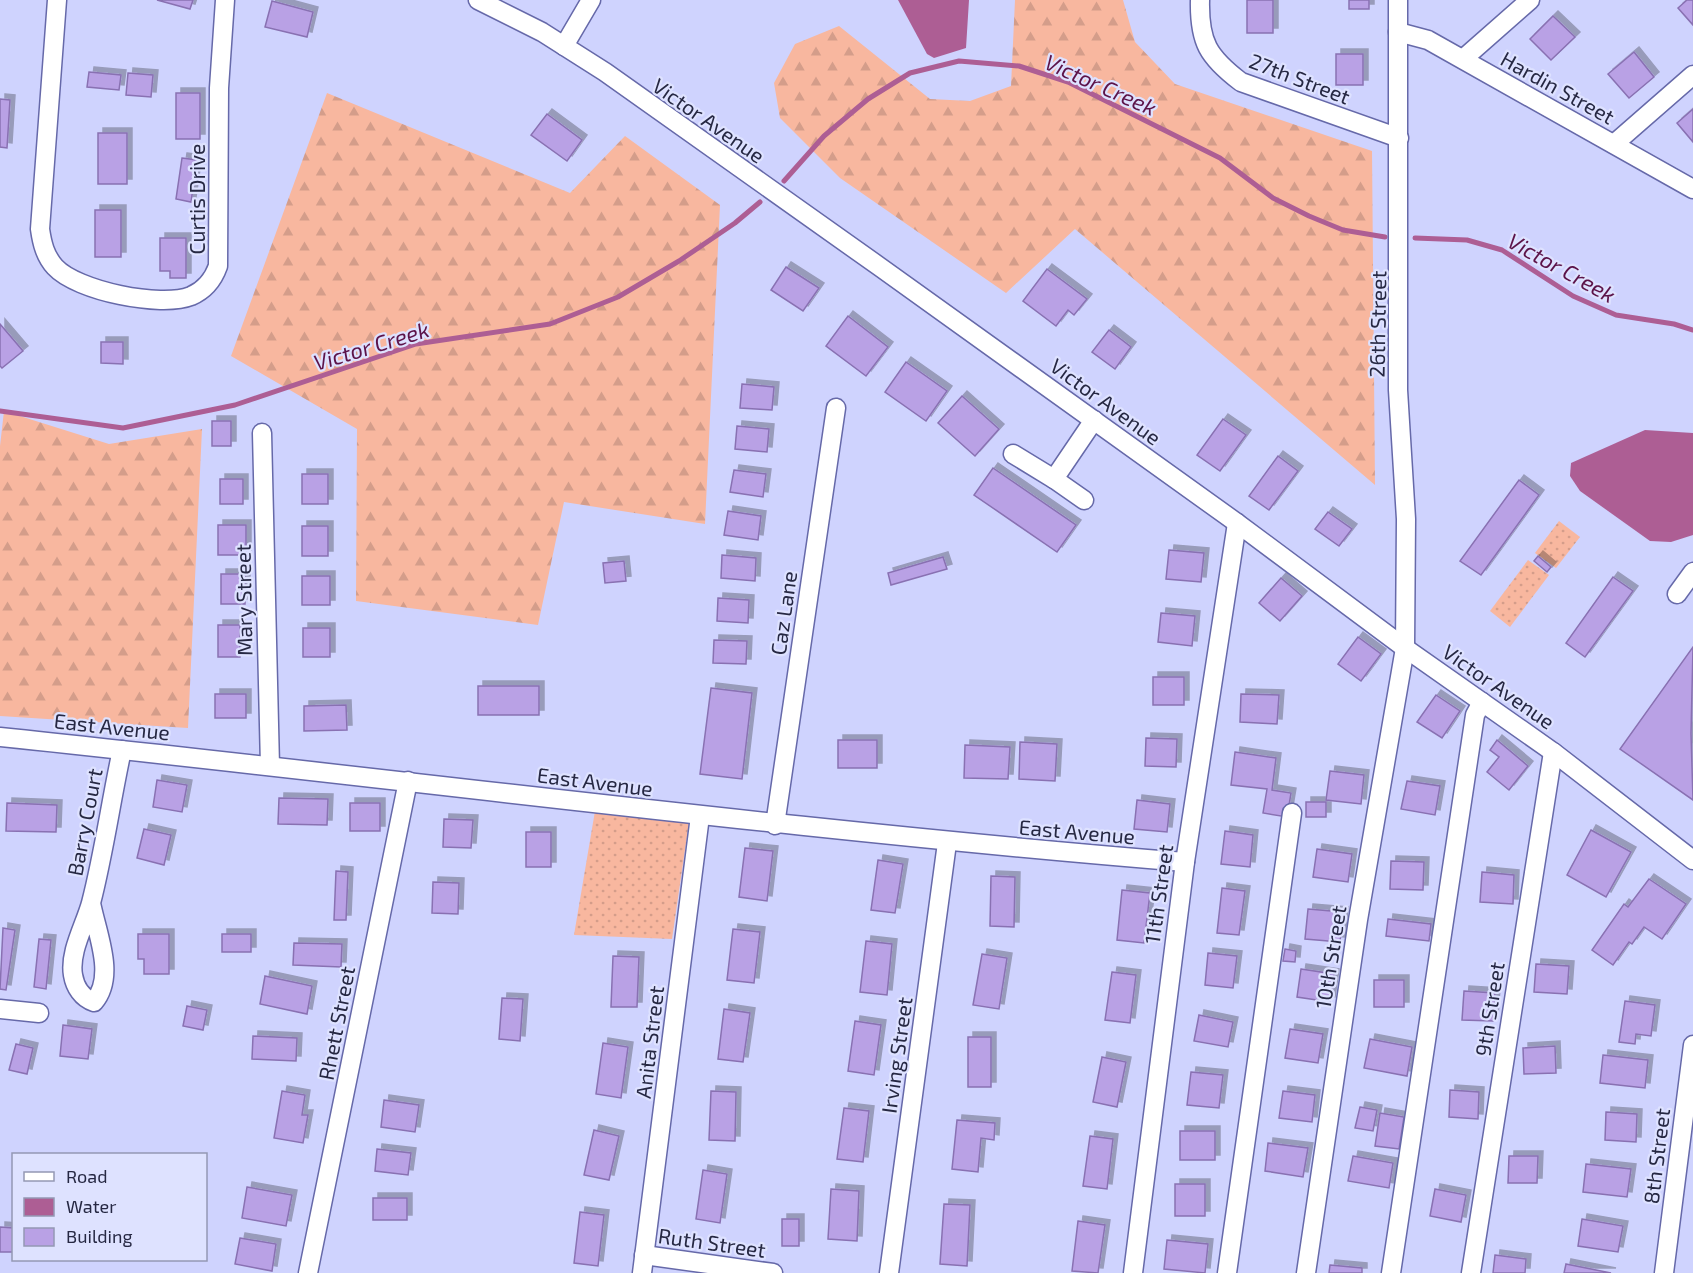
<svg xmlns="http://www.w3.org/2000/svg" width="1693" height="1273" font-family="'Exo 2',sans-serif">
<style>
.grass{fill:url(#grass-dots)}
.forest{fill:url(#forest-firs)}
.water{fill:#ad5e94}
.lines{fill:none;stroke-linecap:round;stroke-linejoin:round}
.stream{stroke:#ad5e94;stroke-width:5}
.building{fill:#b9a1e5;stroke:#8971b2;stroke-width:1.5;filter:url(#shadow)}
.minor-casing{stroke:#6669a9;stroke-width:21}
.minor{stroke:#fff;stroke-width:18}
.labels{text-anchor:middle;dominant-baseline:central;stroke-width:4.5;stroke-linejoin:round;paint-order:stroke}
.street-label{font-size:21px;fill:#262843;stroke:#dee2ff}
.water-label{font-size:22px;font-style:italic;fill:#5c1349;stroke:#dee2ff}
</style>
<defs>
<pattern id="grass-dots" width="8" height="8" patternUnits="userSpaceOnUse" patternTransform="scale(1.5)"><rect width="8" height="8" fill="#f8b79f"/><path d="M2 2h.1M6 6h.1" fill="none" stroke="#d49d8a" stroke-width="1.8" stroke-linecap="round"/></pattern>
<pattern id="forest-firs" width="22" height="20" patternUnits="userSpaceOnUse" patternTransform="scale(1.5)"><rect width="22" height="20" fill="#f8b79f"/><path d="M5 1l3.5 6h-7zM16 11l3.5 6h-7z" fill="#d49d8a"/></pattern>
<filter id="shadow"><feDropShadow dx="5" dy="-5" stdDeviation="0" flood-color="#0004"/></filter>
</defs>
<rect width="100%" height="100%" fill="#cfd3fe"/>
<g class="grass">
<path d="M1559 521 1580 537 1556 568 1535 553Z"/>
<path d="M1528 560 1549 575 1510 627 1490 611Z"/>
<path d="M595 811 689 822 672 939 574 935Z"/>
</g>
<g class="forest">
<path d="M1015 0H1123L1135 42 1175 84 1372 151 1375 485 1075 229 1006 293 840 178 780 118 774 83 795 44 839 26 930 99 970 101 1011 86Z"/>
<path d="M327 93 570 193 625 136 720 205 705 524 564 502 538 625 356 601 357 429 231 356Z"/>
<path d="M4 411 109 444 202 429 188 728 0 716V446Z"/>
</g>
<g class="water">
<path d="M898 0H969L966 48 934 58 927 54Z"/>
<path d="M1645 430 1693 433V535L1671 542 1650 541 1580 491 1570 476 1571 463Z"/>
</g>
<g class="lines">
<g class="stream">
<path d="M784 181 824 136 868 99 910 73 959 61 1019 66 1068 82 1220 158 1273 198 1309 216 1343 230 1385 237"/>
<path d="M1415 238 1467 240 1502 250 1573 296 1616 315 1674 324 1693 330"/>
<path d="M0 411 123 428 235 405 416 344 550 324 618 297 679 261 735 223 760 202"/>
</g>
</g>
<g class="building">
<path d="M157 0H193L190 9Z"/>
<rect x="1247" y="0" width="26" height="33"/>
<rect x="1349" y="0" width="20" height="9"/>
<path d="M1687 0H1693V25L1678 8Z"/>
<path d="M272 1 313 12 307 37 265 27Z"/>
<path d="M1553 16 1575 37 1551 60 1530 39Z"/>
<path d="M1634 52 1654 77 1629 98 1608 74Z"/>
<rect x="1336" y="54" width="27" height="31"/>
<path d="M89 72 121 75 119 90 87 87Z"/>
<path d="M128 73 153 75 151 97 126 95Z"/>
<rect x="176" y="93" width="24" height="46"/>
<path d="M0 99 10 100 7 148 0 147Z"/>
<path d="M1693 109V142L1677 123Z"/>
<path d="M547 114 582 140 567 161 531 135Z"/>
<rect x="98" y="133" width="29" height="51"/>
<path d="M182 158 197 160 191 202 176 199Z"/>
<rect x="95" y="210" width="26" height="47"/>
<path d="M160 238H186V278H170V271H160Z"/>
<path d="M786 267 819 288 803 311 771 290Z"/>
<path d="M1047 269 1087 299 1074 315 1068 310 1056 326 1023 301Z"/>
<path d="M848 316 888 347 866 376 826 346Z"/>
<path d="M0 324 23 351 2 368 0 366Z"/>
<path d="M1109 330 1131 347 1115 369 1092 352Z"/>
<path d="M101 342H123V364L101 363Z"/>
<path d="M906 362 947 391 926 421 885 392Z"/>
<path d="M742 384 774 387 772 410 740 408Z"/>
<path d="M962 396 999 429 975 456 938 423Z"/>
<path d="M1223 419 1246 435 1220 471 1197 455Z"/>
<rect x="212" y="421" width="19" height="25"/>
<path d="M737 426 769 429 767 452 735 449Z"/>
<path d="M1278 456 1298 471 1269 510 1249 496Z"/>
<path d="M993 468 1076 525 1057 552 974 495Z"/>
<path d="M734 470 766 474 763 497 730 492Z"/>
<rect x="302" y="474" width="26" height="30"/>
<rect x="220" y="479" width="23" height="25"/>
<path d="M1519 480 1539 495 1481 575 1460 561Z"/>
<path d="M728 511 761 516 758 540 724 535Z"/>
<path d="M1328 512 1352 529 1339 546 1315 529Z"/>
<rect x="218" y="525" width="28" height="30"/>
<rect x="302" y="526" width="26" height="30"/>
<path d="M1169 550 1204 553 1201 582 1166 579Z"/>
<path d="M722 555 756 558 755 581 721 578Z"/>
<path d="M1538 556 1551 567 1547 572 1534 561Z"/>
<path d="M943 557 947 569 891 585 888 573Z"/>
<path d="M624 561 626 581 605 583 603 563Z"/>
<rect x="221" y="574" width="24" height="30"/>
<rect x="302" y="576" width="28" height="29"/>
<path d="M1613 577 1633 591 1585 657 1566 643Z"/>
<path d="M1281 578 1302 596 1280 621 1259 603Z"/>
<path d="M718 598 749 600 748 623 717 621Z"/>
<path d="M1161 613 1195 616 1192 646 1158 642Z"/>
<rect x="218" y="625" width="22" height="32"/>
<rect x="303" y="628" width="27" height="29"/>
<path d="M1358 637 1381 654 1361 681 1338 664Z"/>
<path d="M714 640 747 641 746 664 713 663Z"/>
<path d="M1693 647 1691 734 1693 800 1620 749Z"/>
<rect x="1153" y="677" width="31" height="28"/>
<rect x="478" y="686" width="61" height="29"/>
<path d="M711 688 752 693 742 779 700 774Z"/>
<rect x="215" y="694" width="31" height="24"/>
<path d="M1241 694 1279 695 1277 724 1240 722Z"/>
<path d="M1436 695 1460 711 1442 738 1417 722Z"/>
<path d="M346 705 347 730 304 731V706Z"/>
<path d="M1146 738 1177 739 1176 767 1145 766Z"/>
<rect x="838" y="740" width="39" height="28"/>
<path d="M1497 740 1528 766 1509 790 1487 772 1499 757 1490 750Z"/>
<path d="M1020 742 1057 744 1055 781 1019 779Z"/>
<path d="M965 745 1010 747 1008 779 964 778Z"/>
<path d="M1235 752 1276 758 1272 790 1291 793 1287 817 1263 813 1267 789 1231 785Z"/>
<path d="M1330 771 1364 775 1361 804 1326 800Z"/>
<path d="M157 780 187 785 182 812 153 807Z"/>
<path d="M1407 781 1440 786 1435 815 1401 809Z"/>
<path d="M279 798 328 799 327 825 278 824Z"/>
<path d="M1137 800 1170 804 1167 832 1134 829Z"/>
<rect x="1306" y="802" width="20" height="15"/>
<path d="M7 803 57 805 56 832 6 831Z"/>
<rect x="350" y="803" width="30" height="28"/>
<path d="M444 819 473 820 471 848 443 847Z"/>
<path d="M144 829 171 835 164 865 137 858Z"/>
<path d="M1591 830 1631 852 1606 897 1567 875Z"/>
<path d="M1225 831 1253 835 1250 867 1221 864Z"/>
<rect x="526" y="832" width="25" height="35"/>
<path d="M745 848 773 851 767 901 739 897Z"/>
<path d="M1317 849 1352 854 1348 882 1313 877Z"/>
<path d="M878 860 903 864 895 913 871 910Z"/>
<path d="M1391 861 1424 862 1423 890 1390 889Z"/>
<path d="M336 871 348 872 346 920H334Z"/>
<path d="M1482 872 1514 875 1513 904 1480 902Z"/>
<path d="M991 876 1015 877 1014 927 990 926Z"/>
<path d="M1649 879 1686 904 1662 939 1644 927 1632 944 1629 942 1613 965 1592 950 1624 904 1628 907Z"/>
<path d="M433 882 459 883 458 914 432 913Z"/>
<path d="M1222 888 1245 891 1239 935 1217 933Z"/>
<path d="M1122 890 1150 893 1144 943 1117 940Z"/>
<path d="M1308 909 1343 912 1340 942 1305 939Z"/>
<path d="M1388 919 1431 924 1429 941 1386 936Z"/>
<path d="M3 928 15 930 6 990 0 989Z"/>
<path d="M733 929 760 932 754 983 727 980Z"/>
<path d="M138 934H169V974H144V959H138Z"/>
<rect x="222" y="934" width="29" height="18"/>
<path d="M39 939 51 940 46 989 34 987Z"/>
<path d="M866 941 892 944 887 995 860 992Z"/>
<path d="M294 943 342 944 341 967 293 965Z"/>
<path d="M1285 949 1296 951 1295 962 1283 961Z"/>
<path d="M1208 953 1237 956 1233 988 1205 985Z"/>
<path d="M982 954 1007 958 999 1009 973 1005Z"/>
<path d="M613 956 639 957 637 1007H611Z"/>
<path d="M1536 964 1569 966 1567 994 1534 992Z"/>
<path d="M1301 969 1334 974 1330 1002 1297 997Z"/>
<path d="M1112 972 1136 975 1130 1023 1105 1020Z"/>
<path d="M265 976 312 986 307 1014 260 1004Z"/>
<rect x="1374" y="980" width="30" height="27"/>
<path d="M1464 991 1495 993 1493 1021 1462 1020Z"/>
<path d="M502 998 523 999 520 1041 499 1039Z"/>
<path d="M1625 1001 1655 1005 1651 1036 1636 1034 1635 1044 1619 1042Z"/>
<path d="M187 1006 207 1010 203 1030 183 1026Z"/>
<path d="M724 1009 750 1013 743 1062 718 1059Z"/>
<path d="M1199 1015 1233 1022 1228 1047 1194 1041Z"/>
<path d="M855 1021 881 1025 874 1075 848 1071Z"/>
<path d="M63 1025 92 1029 88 1059 60 1056Z"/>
<path d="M1290 1029 1323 1034 1318 1063 1285 1058Z"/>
<path d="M253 1036 297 1038 296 1061 252 1059Z"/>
<rect x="968" y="1037" width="23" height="50"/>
<path d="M1370 1039 1412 1047 1407 1076 1364 1068Z"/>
<path d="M603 1043 628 1047 621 1098 596 1094Z"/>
<path d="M16 1044 33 1048 27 1074 9 1070Z"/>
<path d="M1555 1046 1556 1073 1524 1074 1523 1048Z"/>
<path d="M1603 1055 1648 1060 1645 1088 1600 1083Z"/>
<path d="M1102 1057 1126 1062 1117 1107 1093 1102Z"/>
<path d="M1191 1072 1223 1075 1219 1108 1187 1105Z"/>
<path d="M1450 1090 1479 1092 1478 1119 1449 1117Z"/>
<path d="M282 1091 305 1095 302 1115H308L303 1143 274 1138Z"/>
<path d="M711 1091 736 1092 735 1141 709 1140Z"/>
<path d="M1283 1091 1315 1095 1312 1122 1279 1118Z"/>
<path d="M384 1100 419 1105 415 1132 381 1127Z"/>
<path d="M1360 1107 1377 1110 1373 1131 1355 1128Z"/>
<path d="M844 1108 869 1111 863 1162 837 1159Z"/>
<path d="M1606 1112 1637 1114 1636 1142 1605 1140Z"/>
<path d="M1380 1113 1404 1117 1399 1149 1375 1146Z"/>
<path d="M957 1120 995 1123 994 1140 981 1138 978 1172 952 1169Z"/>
<path d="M594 1130 619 1136 609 1180 584 1175Z"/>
<rect x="1180" y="1131" width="35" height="29"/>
<path d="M1090 1136 1113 1139 1107 1189 1083 1186Z"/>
<path d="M1268 1143 1308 1148 1303 1177 1265 1171Z"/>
<path d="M377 1149 411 1153 408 1175 375 1171Z"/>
<path d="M1353 1156 1393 1163 1389 1188 1348 1181Z"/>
<path d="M1509 1156H1538L1537 1183H1508Z"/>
<path d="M1586 1164 1631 1169 1627 1197 1583 1192Z"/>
<path d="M703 1170 727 1174 720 1223 696 1219Z"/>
<rect x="1175" y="1184" width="30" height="32"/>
<path d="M247 1187 292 1195 286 1226 242 1218Z"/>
<path d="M831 1189 859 1191 857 1241 828 1239Z"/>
<path d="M1435 1189 1466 1195 1461 1222 1430 1216Z"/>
<rect x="373" y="1198" width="34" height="22"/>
<path d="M944 1204 970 1205 967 1266 940 1264Z"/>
<path d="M580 1212 604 1215 598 1266 574 1263Z"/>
<rect x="782" y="1219" width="17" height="27"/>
<path d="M1582 1219 1623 1226 1618 1252 1578 1246Z"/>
<path d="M1078 1221 1105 1225 1098 1273 1072 1271Z"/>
<path d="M0 1227 14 1228V1252H0Z"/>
<path d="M240 1238 276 1244 272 1271 235 1264Z"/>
<path d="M1167 1240 1208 1244 1205 1273 1164 1269Z"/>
<path d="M1495 1255 1526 1259 1525 1273H1493Z"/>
<path d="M1566 1264 1611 1273H1564Z"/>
<path d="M1330 1265 1362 1268V1273H1329Z"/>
</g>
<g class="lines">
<g class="minor-casing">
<g id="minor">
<path d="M57 0 40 229C42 243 45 256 55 267 77 291 161 308 191 296 205 290 213 280 218 266L219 88 225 0"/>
<path d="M478 0 542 32 605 72 880 267 1237 523 1405 648 1553 752 1693 860"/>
<path d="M1200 0C1199 42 1208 57 1241 82L1399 138"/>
<path d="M1398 32 1428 40 1693 189"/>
<path d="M564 46 591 0"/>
<path d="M1463 59 1530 0"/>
<path d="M1614 144 1693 75"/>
<path d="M262 433 270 766"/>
<path d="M1013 454 1054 479"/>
<path d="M1084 500 1054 479 1094 420"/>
<path d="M1677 594 1693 572"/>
<path d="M0 737C395 778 789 830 1185 862"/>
<path d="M775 825 836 408"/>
<path d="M91 903C97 934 116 976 94 1002 82 998 75 987 73 975 69 952 85 925 91 903 104 853 111 800 122 750"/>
<path d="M0 1009 39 1013"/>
<path d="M644 1255 773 1273"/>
<path d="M308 1273 408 781"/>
<path d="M642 1273 700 816"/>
<path d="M889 1273 947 843"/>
<path d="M1133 1273 1185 862 1237 523"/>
<path d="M1227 1273 1292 813"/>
<path d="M1306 1273 1358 920 1405 648 1406 519 1398 390V0"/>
<path d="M1391 1273 1475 715 1482 702"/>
<path d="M1471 1273 1553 752"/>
<path d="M1664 1273 1693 1045"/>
</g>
</g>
<use href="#minor" class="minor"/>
</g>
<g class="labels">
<g class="street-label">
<text transform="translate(1300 78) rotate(21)">27th Street</text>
<text transform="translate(1558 87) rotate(29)">Hardin Street</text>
<text transform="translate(709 120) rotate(35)">Victor Avenue</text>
<text transform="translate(196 199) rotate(-90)">Curtis Drive</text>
<text transform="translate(1377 324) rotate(-89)">26th Street</text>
<text transform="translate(1106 401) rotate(36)">Victor Avenue</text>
<text transform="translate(243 600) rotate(-91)">Mary Street</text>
<text transform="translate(783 613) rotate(-82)">Caz Lane</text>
<text transform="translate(1499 686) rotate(35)">Victor Avenue</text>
<text transform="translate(112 726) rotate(6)">East Avenue</text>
<text transform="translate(595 781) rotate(7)">East Avenue</text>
<text transform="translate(84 822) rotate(-79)">Barry Court</text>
<text transform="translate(1077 831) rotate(5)">East Avenue</text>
<text transform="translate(1158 894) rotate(-82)">11th Street</text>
<text transform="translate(1330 957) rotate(-81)">10th Street</text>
<text transform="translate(1489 1009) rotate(-81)">9th Street</text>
<text transform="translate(336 1023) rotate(-79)">Rhett Street</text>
<text transform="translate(649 1042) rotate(-83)">Anita Street</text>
<text transform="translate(896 1055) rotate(-82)">Irving Street</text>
<text transform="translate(1656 1156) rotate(-83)">8th Street</text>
<text transform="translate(712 1242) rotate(8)">Ruth Street</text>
</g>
<g class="water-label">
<text transform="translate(1101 84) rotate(24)">Victor Creek</text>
<text transform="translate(1562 267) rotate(29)">Victor Creek</text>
<text transform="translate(371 345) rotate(-17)">Victor Creek</text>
</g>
</g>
<rect x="12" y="1153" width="195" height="108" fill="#dee2ff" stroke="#9498b4" stroke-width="1.5"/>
<rect x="24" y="1172" width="30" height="9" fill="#ffffff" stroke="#9498b4" stroke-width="1.5"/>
<text x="66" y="1183" font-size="18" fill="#262843">Road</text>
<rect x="24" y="1198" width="30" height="18" fill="#ad5e94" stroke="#9498b4" stroke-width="1.5"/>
<text x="66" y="1213" font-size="18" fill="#262843">Water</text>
<rect x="24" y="1228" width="30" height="18" fill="#b9a1e5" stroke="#9498b4" stroke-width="1.5"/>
<text x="66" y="1243" font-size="18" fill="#262843">Building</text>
</svg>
